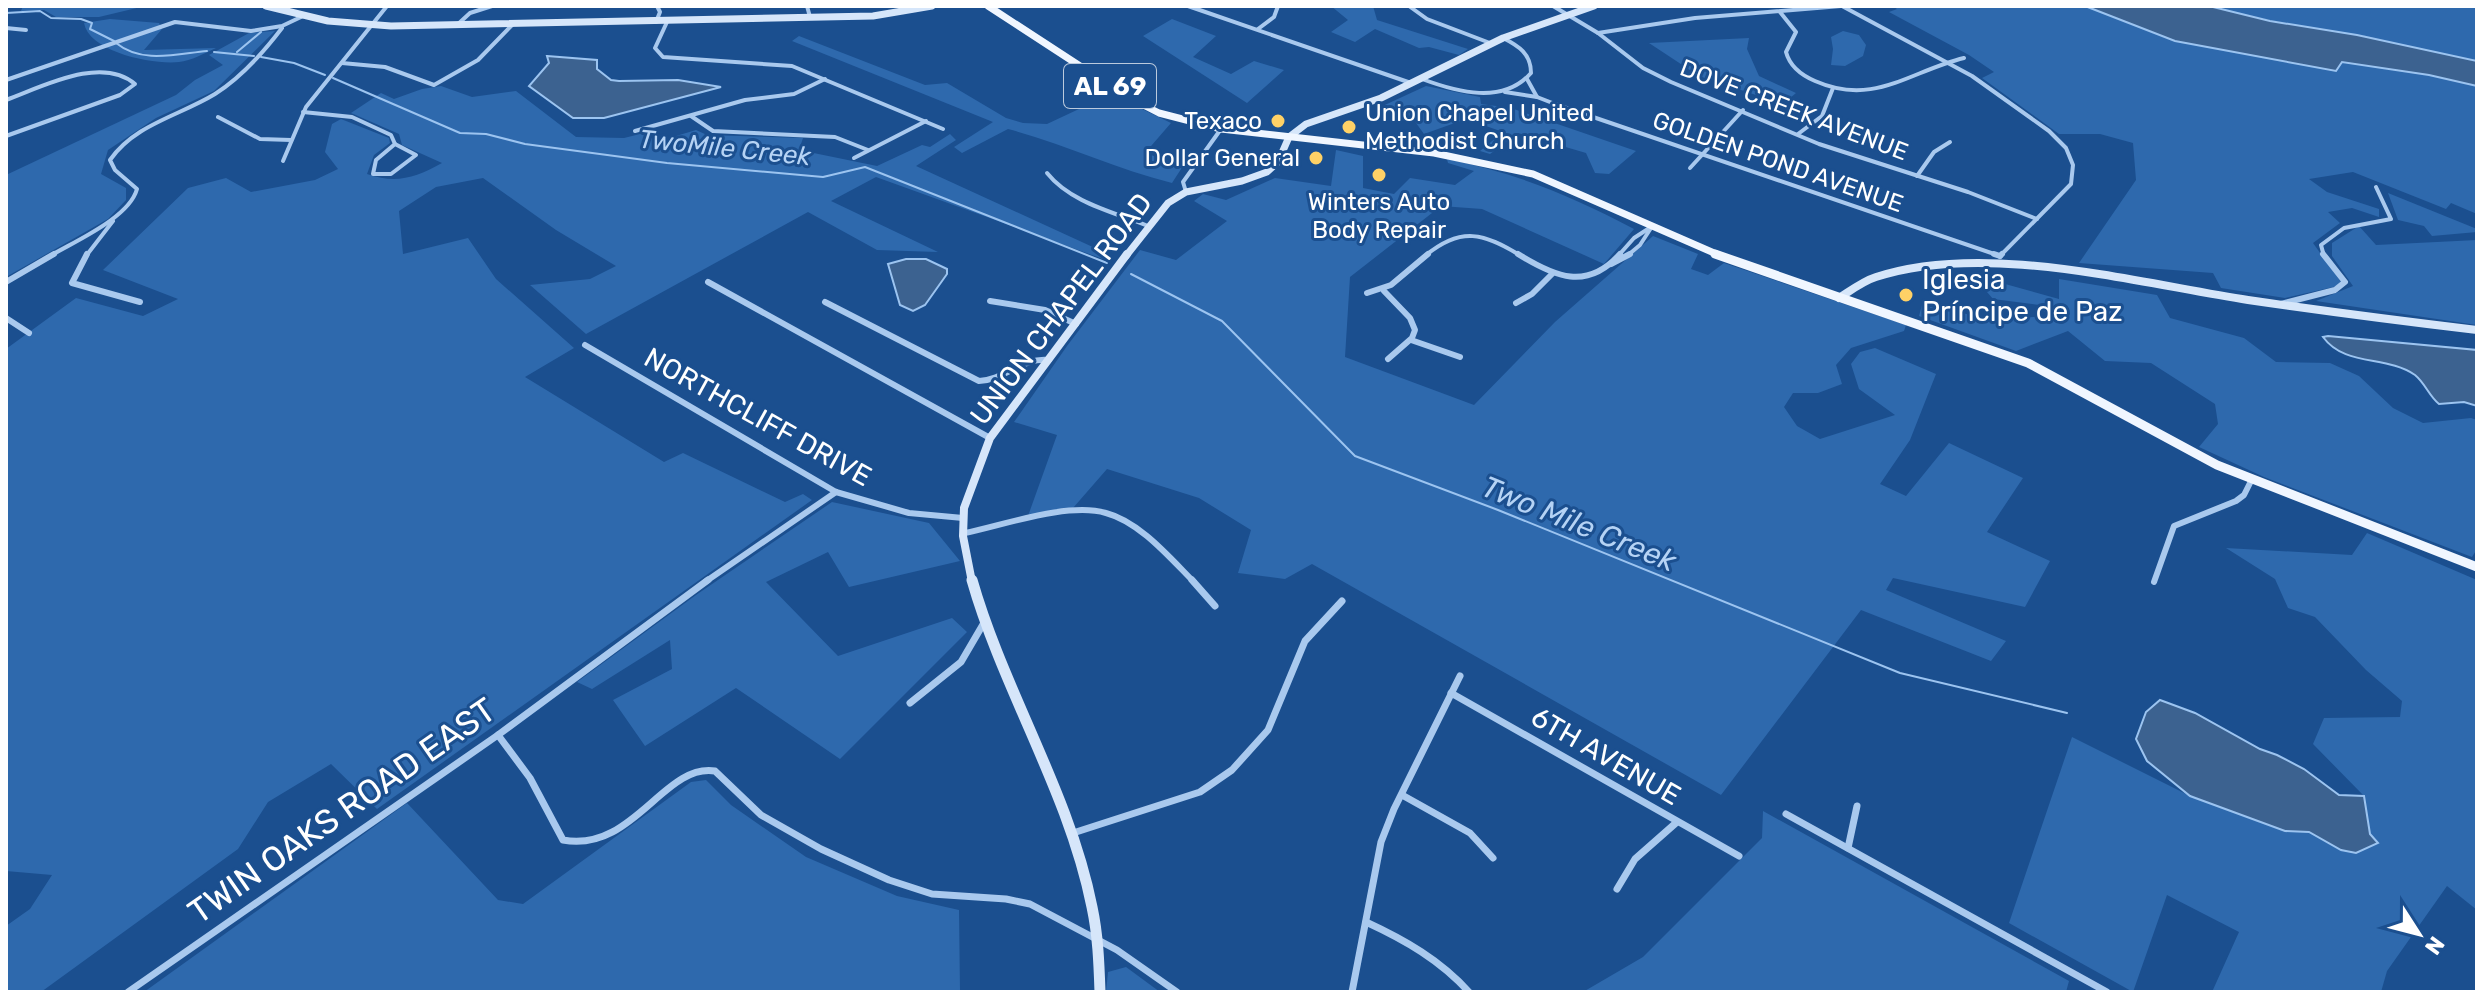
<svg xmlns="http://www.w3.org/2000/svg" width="2483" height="998" font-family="Rubik,sans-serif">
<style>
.green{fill:#2e69ad}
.water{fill:#3c6290;stroke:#9cc4f0;stroke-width:2}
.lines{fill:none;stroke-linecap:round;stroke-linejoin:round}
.stream{stroke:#9cc4f0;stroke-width:2}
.street-far2{stroke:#a9c9ee;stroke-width:4}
.street-far1{stroke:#a9c9ee;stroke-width:6}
.street{stroke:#a9c9ee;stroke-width:7}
.secondary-far2{stroke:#d6e6fa;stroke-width:7}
.secondary-far1{stroke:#d6e6fa;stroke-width:8}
.secondary{stroke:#d6e6fa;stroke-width:11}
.primary-far1{stroke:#f0f6ff;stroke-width:7}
.primary{stroke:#f0f6ff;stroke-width:9}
.poi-dot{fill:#ffd166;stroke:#1b4f8f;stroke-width:3}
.labels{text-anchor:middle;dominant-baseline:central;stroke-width:6;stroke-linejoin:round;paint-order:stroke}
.far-street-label{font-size:24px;fill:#fff;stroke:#1b4f8f}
.far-poi-label{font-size:24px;fill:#fff;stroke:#1b4f8f;text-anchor:end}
.shield{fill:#1b4f8f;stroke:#bbcadd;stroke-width:2}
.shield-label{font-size:26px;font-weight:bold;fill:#fff}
.far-water-label{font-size:26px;font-style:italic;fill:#b5d3f5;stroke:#1b4f8f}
.poi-label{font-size:28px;fill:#fff;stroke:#1b4f8f;text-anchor:start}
.street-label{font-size:28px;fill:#fff;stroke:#1b4f8f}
.water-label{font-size:30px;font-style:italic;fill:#b5d3f5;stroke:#1b4f8f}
.near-street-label{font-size:34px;fill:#fff;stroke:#1b4f8f}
</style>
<rect width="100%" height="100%" fill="#1b4f8f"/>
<g class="green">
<path d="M23 6 128 7 145 6 99 17H56L44 10 21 11Z"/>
<path d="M1331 6H1373L1377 20 1468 49 1459 55 1429 47 1419 48 1375 29 1355 42 1331 32 1348 20Z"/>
<path d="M1893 6H2085L2342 62 2429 75 2477 86V214L2451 203 2446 209 2353 172 2309 179 2327 192 2379 209V217L2352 208 2328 212 2340 223 2313 243 2341 282 2338 286 2285 298 2221 288 2213 273 2079 263 2136 180 2133 143 2100 134H2059L1982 78 1994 72 1969 55 1889 12 1897 9Z"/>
<path d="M2209 6H2477V61C2388 42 2297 28 2209 6Z"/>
<path d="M110 19 159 23 162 29 144 50 216 48C205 53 191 61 179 62 153 65 89 52 84 23Z"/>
<path d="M1172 19 1216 36 1193 57 1231 74 1254 61 1284 70 1247 103 1143 36Z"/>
<path d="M275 31 214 91 156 118 108 150 101 174 126 188V200L108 219 6 277V175L176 95 195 80 223 65 209 55 249 33Z"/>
<path d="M1843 31 1859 35 1866 45 1863 56 1845 66 1831 65 1833 49 1831 37Z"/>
<path d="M799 36 925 85 947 83 1006 118 1023 123 1047 124 1111 94 1171 123 1145 153 1183 166 1172 183C1116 169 1064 144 1008 129L962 153 954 147 993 122 792 41Z"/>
<path d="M1749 38 1747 49 1759 76 1796 93 1783 104 1699 76 1649 43Z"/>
<path d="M441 86 472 97 516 91 576 137 624 138 652 131 666 139 696 130 707 135 803 138 799 150 877 166 922 145 930 147 950 134 956 140 916 166 1108 254 1103 259 876 177 831 201 938 252 877 250 808 212 586 334 530 285 590 279 616 266 556 230 483 178 436 187 399 211 403 254 468 238 496 279 574 348 525 377 664 462 683 453 785 502 803 494 812 500 377 809 331 764 268 802 238 849 41 992H6V926L30 909 52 875 6 871V349L76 298 143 316 178 299 103 270 188 188 226 178 251 192 315 180 338 169 325 152 332 124 341 119 389 138 390 143 374 155 367 174C396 184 415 178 442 163L402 145 399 134 351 113 381 93 394 99 422 89Z"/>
<path d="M1426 86 1480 97 1481 104 1511 108 1636 151 1609 174 1595 173 1586 153 1518 133 1490 154 1480 151 1503 132 1466 119 1424 134 1411 116 1376 109Z"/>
<path d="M1336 150 1363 156V188L1394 194 1410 178 1455 185 1474 171 1448 163 1447 159C1516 173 1572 196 1634 229L1604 264 1482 209 1441 206 1350 277 1345 357 1474 405 1555 322 1653 236 1698 254 1691 269 1708 275 1724 263 1906 325 1904 331 1851 348 1836 365 1842 384 1818 393H1793L1784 407 1797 426 1820 439 1895 415 1859 389 1851 364 1860 352 1875 348 1936 374 1910 440 1880 484 1906 496 1949 443 2023 478 1987 532 2050 561 2025 607 1893 578 1886 590 2006 641 1991 661 1861 610 1721 795 1312 564 1285 579 1238 573 1251 530 1199 498 1107 469 1073 508 1028 516 1057 435 1014 422 1067 346 1140 250 1176 260 1227 221 1194 201 1203 194 1226 200 1275 178 1331 186Z"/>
<path d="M2388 193 2477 229V232L2432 236 2424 226 2398 220Z"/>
<path d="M2359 226 2376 245 2477 240V325L2316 301 2353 286 2332 256V243Z"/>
<path d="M2059 279 2157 295 2170 318 2244 338 2276 362 2330 363 2359 376 2393 408 2423 423 2471 418 2477 420V549L2472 557 2264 477 2199 447 2218 424 2215 404 2151 363 2105 361 2068 331 2016 351 1919 316 1922 305C1965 316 2003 320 2048 316L2039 305 1993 299 1981 285 1998 282 2059 299Z"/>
<path d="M832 502 929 523 960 561 849 587 828 552 766 582 838 656 952 618 967 632 840 759 736 688 645 746 613 700 672 669 670 640 592 689 577 682 696 595Z"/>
<path d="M2367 533 2477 580V910L2447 886 2387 971 2381 992H2212L2239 932 2167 895 2133 992 2009 923 2072 737 2190 796 2285 831 2309 832 2341 850 2378 843 2370 834 2364 796 2313 744 2324 718 2400 717 2402 701 2366 670 2315 617 2288 608 2275 579 2226 548 2352 555Z"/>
<path d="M706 780 731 805 806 857 897 896 959 910 960 992H144L407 803 498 900 523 904 691 782Z"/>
<path d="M1763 811 2069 981 2066 992H1583L1643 957 1762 838Z"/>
<path d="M1126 967 1160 992H1106L1108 972Z"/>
</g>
<g class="water">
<path d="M2085 6H2209L2270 21 2357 35 2477 61V86L2429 75 2342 62 2336 71 2175 41Z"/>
<path d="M547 56 597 60V69L611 80 619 81 678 80 721 87 604 118H573L529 86 549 63Z"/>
<path d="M906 259H926L947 269V274L925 305 913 311 900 305 888 264Z"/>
<path d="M2328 336 2477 350V406L2464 402 2439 404C2429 396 2425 383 2415 375 2386 355 2345 367 2323 337Z"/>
<path d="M2160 700 2195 713 2260 749 2277 755 2304 769 2339 795 2364 796 2370 834 2378 843 2356 853 2341 850 2309 832 2285 831 2190 796 2147 761 2136 739 2146 712Z"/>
</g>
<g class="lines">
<g class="stream">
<path d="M6 13 40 11 51 18 81 19 92 23 90 29 114 41"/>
<path d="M116 43C142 64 176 54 207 51"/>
<path d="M214 52 254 56"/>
<path d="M237 52 261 32"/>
<path d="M261 57 294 63 325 75"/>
<path d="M333 78 460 133 486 134 525 144 667 163 823 177 865 167 1107 263"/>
<path d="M1131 274 1222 321 1355 456 1498 510 1900 673 2067 713"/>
</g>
<g class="street-far2">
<path d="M807 6 810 17"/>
<path d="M1188 6 1411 83"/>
<path d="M1409 6 1427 19 1490 43"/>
<path d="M1553 6 1598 33 1643 68 1671 82 1819 144 1968 192 2037 219"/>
<path d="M1842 6 1972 76 2049 131 2066 148 2073 165 2071 184 2000 256"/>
<path d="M1780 12 1796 32 1786 52C1790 67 1801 75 1815 81 1874 107 1910 71 1964 58"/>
<path d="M656 22 660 12 657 6"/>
<path d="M667 22 655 48 663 57 792 66 943 129"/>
<path d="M457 25 470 13 492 6"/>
<path d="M6 28 26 30"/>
<path d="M1258 29 1274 17 1278 6"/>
<path d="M1598 33 1695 18 1841 6"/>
<path d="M342 63 385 67 434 85 478 60 513 24"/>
<path d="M1422 79C1457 92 1503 105 1531 73 1531 54 1519 46 1503 38"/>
<path d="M1527 79 1537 97 1555 104 2000 256"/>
<path d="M6 80 175 22 251 31 282 26 301 17"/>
<path d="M1505 92 1537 97"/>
<path d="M6 100C42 87 101 55 135 84L120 95 6 136"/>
<path d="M303 112 352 117 391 135 395 144"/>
<path d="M691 116 713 131 835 137 868 150"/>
<path d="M218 117 260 139 291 140"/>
<path d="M635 131 745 100 794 94 825 79"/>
<path d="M1798 134 1822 116 1833 88"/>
<path d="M395 144 416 155 391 174H373L376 160Z"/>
<path d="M854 158 926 121"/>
<path d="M283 161 306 107 387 6"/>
<path d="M1690 168 1743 110"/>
<path d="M1047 173C1071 203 1114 212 1148 226"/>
<path d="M1917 176 1934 152 1950 142"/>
<path d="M1186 192 1183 182 1221 129"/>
<path d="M50 256C75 241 129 218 137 189L115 170 110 160C135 124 179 116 215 94 242 77 263 53 282 28"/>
<path d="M86 256 113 221"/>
<path d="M1425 256C1461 226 1484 233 1521 256"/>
<path d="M1618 256 1634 238 1651 227"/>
<path d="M1627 256 1640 245 1651 228"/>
<path d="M2324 256 2321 245 2344 228 2391 219 2376 187"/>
</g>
<g class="street-far1">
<path d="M87 254 72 283 140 302"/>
<path d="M1518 254C1555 277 1587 291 1620 254"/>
<path d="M1994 254 2000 256"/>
<path d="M2000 256 2002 254"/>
<path d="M1611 264 1630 254"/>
<path d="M6 282 54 254"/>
<path d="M708 282 990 438"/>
<path d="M1384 291 1410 318 1415 330 1412 338 1388 359"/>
<path d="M1367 293 1391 285 1428 254"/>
<path d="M990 301 1045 310 1076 324"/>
<path d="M825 302 979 381C1005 380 1022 357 1049 360"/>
<path d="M1516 303 1532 294 1552 274"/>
<path d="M2281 304 2335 290 2345 282 2323 254"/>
<path d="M6 318 29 333"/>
<path d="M1411 340 1460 357"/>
<path d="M585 345 836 492 909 513 963 518"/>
<path d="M965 533C1004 525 1068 502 1106 513 1140 522 1170 558 1194 582"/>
<path d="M705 582 836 492"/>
<path d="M2154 582 2174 526 2236 501 2244 495 2252 479"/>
</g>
<g class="street">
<path d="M1192 580 1215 606"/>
<path d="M1451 693 1739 856"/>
<path d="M910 703 961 662 985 621"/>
<path d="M498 735 530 778 563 840C633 853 664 763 715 771L761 815 821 849 889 880 932 894 1006 899 1030 904 1117 950 1177 992"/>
<path d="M1402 795 1470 833 1493 858"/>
<path d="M1786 814 2107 992"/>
<path d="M1073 833 1200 792 1232 770 1268 730 1305 641 1342 601"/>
<path d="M1848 848 1857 806"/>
<path d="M1617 889 1635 859 1677 822"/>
<path d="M1366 922C1405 940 1440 960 1469 992"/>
<path d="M128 992 498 735 708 580"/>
<path d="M1352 992 1381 842 1394 809 1460 676"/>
</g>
<g class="secondary-far2">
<path d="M266 6 328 21 391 26 873 16 932 6"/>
<path d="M1126 256 1168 203 1186 192 1242 181 1267 172 1278 162 1289 137 1306 124 1381 98 1503 38 1594 6"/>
</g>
<g class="secondary-far1">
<path d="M1839 298C1850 291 1863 281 1876 277 1985 241 2137 283 2248 300 2324 311 2401 321 2477 330"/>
<path d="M972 582 963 536 964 508 990 438 1127 254"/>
</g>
<path class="secondary" d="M972 580C1004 692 1069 792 1092 907 1098 935 1099 963 1100 992"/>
<path class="primary-far1" d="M988 6 1126 96 1159 113 1221 129 1434 153 1533 174 1721 256"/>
<path class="primary" d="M1715 254 2028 363 2217 465 2477 567"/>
</g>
<g class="poi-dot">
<circle cx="1278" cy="121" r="8"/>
<circle cx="1349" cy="127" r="8"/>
<circle cx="1316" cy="158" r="8"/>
<circle cx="1379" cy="175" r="8"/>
<circle cx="1906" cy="295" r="8"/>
</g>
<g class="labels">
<g class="far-street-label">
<text transform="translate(1794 110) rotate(21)">DOVE CREEK AVENUE</text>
<text transform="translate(1778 162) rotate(19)">GOLDEN POND AVENUE</text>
</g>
<g class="far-poi-label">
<text x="1365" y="113" text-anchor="start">Union Chapel United<tspan x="1365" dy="28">Methodist Church</tspan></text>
<text x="1262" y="121">Texaco</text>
<text x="1300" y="158">Dollar General</text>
<text x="1379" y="202" text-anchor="middle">Winters Auto<tspan x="1379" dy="28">Body Repair</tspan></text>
</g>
<rect class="shield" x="1064" y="64" width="92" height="44" rx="6"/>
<g class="shield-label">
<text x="1110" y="86">AL 69</text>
</g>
<g class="far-water-label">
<text transform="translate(725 148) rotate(6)">TwoMile Creek</text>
</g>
<g class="poi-label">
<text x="1922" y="279">Iglesia<tspan x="1922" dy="32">Príncipe de Paz</tspan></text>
</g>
<g class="street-label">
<text transform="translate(1061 309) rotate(-53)">UNION CHAPEL ROAD</text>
<text transform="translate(758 417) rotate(29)">NORTHCLIFF DRIVE</text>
<text transform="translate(1606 756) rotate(30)">6TH AVENUE</text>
</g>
<g class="water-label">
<text transform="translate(1579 524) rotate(22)">Two Mile Creek</text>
</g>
<g class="near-street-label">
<text transform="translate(342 811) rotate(-35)">TWIN OAKS ROAD EAST</text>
</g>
</g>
<rect width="2483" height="998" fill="none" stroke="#ffffff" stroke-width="16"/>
<g transform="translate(2419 934) rotate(126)" stroke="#1b4f8f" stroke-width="6" paint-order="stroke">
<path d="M0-6L14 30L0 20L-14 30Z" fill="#ffffff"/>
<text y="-12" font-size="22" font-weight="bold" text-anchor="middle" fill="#ffffff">N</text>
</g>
</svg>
